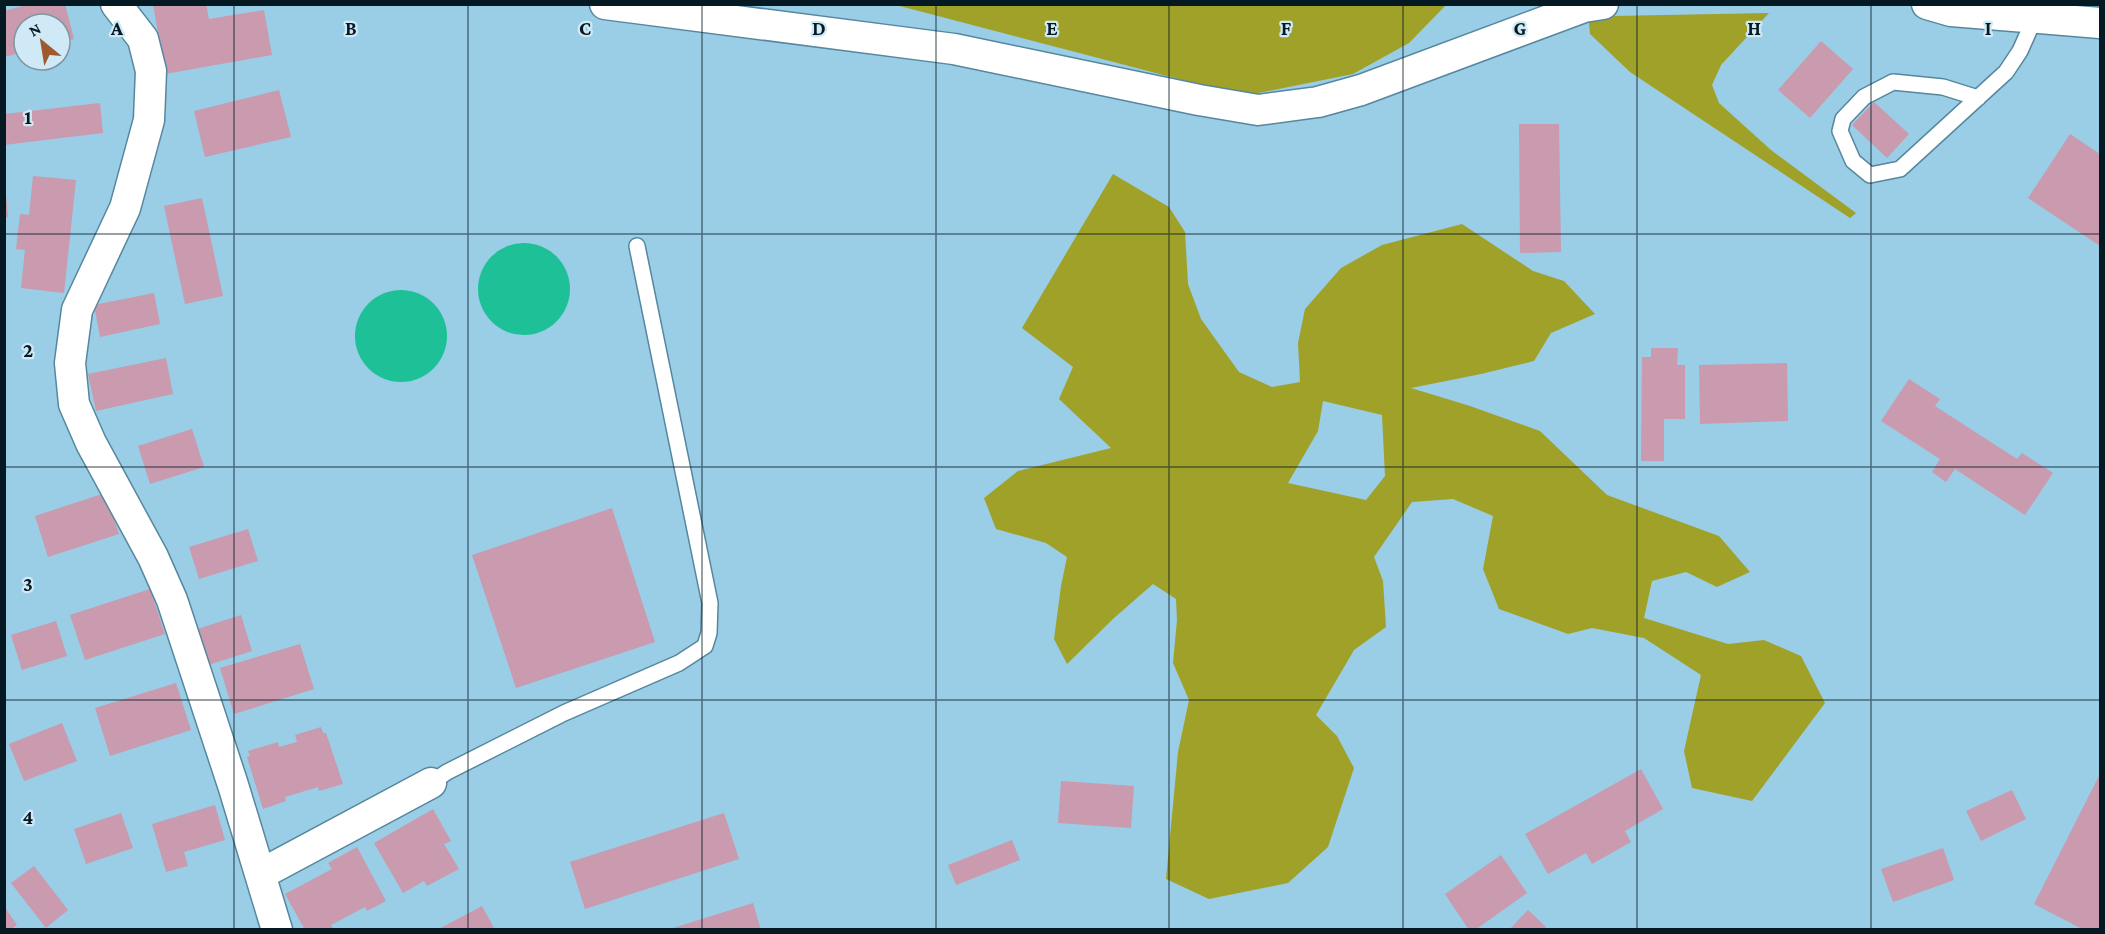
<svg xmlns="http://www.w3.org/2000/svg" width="2105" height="934" font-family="'Crimson Pro',serif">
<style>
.green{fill:#a0a129;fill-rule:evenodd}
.water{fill:#1ec097}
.building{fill:#ca9aaf}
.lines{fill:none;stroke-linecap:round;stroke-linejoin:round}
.lane-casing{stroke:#56879e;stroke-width:18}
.street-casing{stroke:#56879e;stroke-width:33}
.lane{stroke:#fff;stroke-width:15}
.street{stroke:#fff;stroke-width:30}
.grid{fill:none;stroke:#051922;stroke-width:1.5;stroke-opacity:0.55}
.grid-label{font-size:20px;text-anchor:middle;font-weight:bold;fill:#051922;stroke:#d0e9f6;stroke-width:4.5;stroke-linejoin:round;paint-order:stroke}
</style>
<rect width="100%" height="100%" fill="#9acde6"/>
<g class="green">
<path d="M896 5H1446L1409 43 1353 74 1254 94 1194 83Z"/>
<path d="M1769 13 1721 65 1712 85 1719 103 1771 150 1856 213 1850 218 1630 72 1590 34 1589 22 1613 16Z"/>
<path d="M1113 174 1169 207 1185 232 1188 284 1201 319 1239 372 1272 387 1300 382 1298 343 1305 309 1341 268 1382 245 1462 224 1533 271 1564 281 1595 314 1551 333 1534 361 1481 374 1411 388 1470 406 1540 431 1607 495 1719 536 1750 572 1717 587 1686 572 1652 581 1644 618 1728 644 1764 640 1801 656 1825 703 1752 801 1692 788 1684 751 1701 675 1644 638 1592 628 1568 634 1499 609 1483 569 1493 516 1453 499 1412 502 1374 557 1383 581 1386 627 1354 650 1316 715 1337 736 1354 768 1328 847 1288 883 1209 899 1166 879 1178 752 1189 700 1173 663 1177 620 1176 599 1153 584 1114 618 1067 664 1054 639 1061 586 1067 557 1046 543 996 529 984 498 1018 471 1111 448 1059 399 1073 367 1022 328ZM1323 401 1382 415 1385 476 1366 500 1288 483 1318 431Z"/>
</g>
<g class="water">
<circle cx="524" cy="289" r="46"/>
<circle cx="401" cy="336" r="46"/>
</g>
<g class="building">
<path d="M30 4H65L74 39 60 43V24H24V52L4 57V11Z"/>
<path d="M153 4H206L209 19 264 10 272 55 165 74Z"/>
<path d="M1821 41 1853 69 1810 118 1778 90Z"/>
<path d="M279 90 291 137 205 157 194 111Z"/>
<path d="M1874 102 1909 134 1887 158 1852 125Z"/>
<path d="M100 103 103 133 4 145V114Z"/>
<path d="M1519 124H1559L1561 252 1520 253Z"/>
<path d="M2070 134 2100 154V246L2028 198Z"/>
<path d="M33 176 76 180 64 293 21 288 25 250 16 249 20 214 29 215Z"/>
<path d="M4 195H6L8 217 4 218Z"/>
<path d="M202 198 223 296 185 304 164 206Z"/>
<path d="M154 293 160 324 100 337 94 305Z"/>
<path d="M1651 348H1678L1677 365H1685V419H1664V461H1641L1642 357H1651Z"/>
<path d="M166 358 173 394 96 411 88 374Z"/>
<path d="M1787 363 1788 421 1700 424 1699 365Z"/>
<path d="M1909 379 1940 399 1935 406 2017 459 2022 453 2053 473 2025 515 1955 469 1946 482 1932 472 1940 459 1881 421Z"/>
<path d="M192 429 204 467 150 484 138 446Z"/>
<path d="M105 493 119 534 48 557 35 516Z"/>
<path d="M612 508 655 642 516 688 472 555Z"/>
<path d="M248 529 258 561 199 579 189 547Z"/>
<path d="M150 589 165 634 85 660 70 615Z"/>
<path d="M241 615 252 651 199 668 188 632Z"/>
<path d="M56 621 67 656 22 670 11 635Z"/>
<path d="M300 644 314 689 234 714 220 668Z"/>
<path d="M176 683 191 730 110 756 95 708Z"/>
<path d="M62 723 77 761 24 781 9 744Z"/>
<path d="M321 727 323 733H326L343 784 319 791 318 787 285 797 286 801 263 809 247 757 250 756 248 751 278 742 279 747 297 742 295 735Z"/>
<path d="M1641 769 1663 809 1625 831 1631 842 1592 864 1586 853 1548 874 1525 834Z"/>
<path d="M2100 774V930H2084L2034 904Z"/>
<path d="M1061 781 1134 786 1131 828 1058 823Z"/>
<path d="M2012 790 2026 819 1981 841 1966 811Z"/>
<path d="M215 805 225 840 184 852 188 866 166 872 152 824Z"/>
<path d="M433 809 451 841 444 844 459 869 427 886 424 881 403 893 374 843Z"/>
<path d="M121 813 133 848 86 864 74 829Z"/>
<path d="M724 813 739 859 585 909 570 862Z"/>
<path d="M1012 840 1020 860 956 885 948 865Z"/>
<path d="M357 847 386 901 367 911 365 907 331 925 334 930H305L285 894 332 869 328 863Z"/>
<path d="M1943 848 1954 880 1893 902 1881 869Z"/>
<path d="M1501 855 1527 893 1475 930H1469L1445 894Z"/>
<path d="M34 866 68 910 46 928 11 883Z"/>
<path d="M753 903 761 930H670V929Z"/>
<path d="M4 906 17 925 10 930H4Z"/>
<path d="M482 906 495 930H437Z"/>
<path d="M1528 910 1546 927 1543 930H1509Z"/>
</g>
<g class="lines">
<g class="lane-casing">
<g id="lane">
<path d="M1978 98 1943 87 1893 82 1864 97 1843 119 1840 131 1853 161 1870 175 1900 169 2006 72 2020 51 2036 15"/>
<path d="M431 783 447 772 564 713 679 663 705 646 709 633 710 603 637 246"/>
</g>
</g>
<g class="street-casing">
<g id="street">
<path d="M116 4 143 39 151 71 149 120 125 208 77 310 70 363 74 404 91 443 153 557 172 600 233 785 277 930"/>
<path d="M605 4 954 49 1199 100 1258 110 1318 102 1361 90 1584 7 1603 4"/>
<path d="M1927 4 1951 11 2100 23"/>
<path d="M261 874 431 783"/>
</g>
</g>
<use href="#lane" class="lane"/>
<use href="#street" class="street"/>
</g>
<path class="grid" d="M234 4V930M468 4V930M702 4V930M936 4V930M1169 4V930M1403 4V930M1637 4V930M1871 4V930M4 234H2100M4 467H2100M4 700H2100"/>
<g class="grid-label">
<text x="117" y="35">A</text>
<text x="351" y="35">B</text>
<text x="585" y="35">C</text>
<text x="819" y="35">D</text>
<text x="1052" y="35">E</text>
<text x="1286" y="35">F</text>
<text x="1520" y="35">G</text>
<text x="1754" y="35">H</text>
<text x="1988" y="35">I</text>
<text x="28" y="124">1</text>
<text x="28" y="357">2</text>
<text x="28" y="591">3</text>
<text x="28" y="824">4</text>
</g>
<rect width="2105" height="934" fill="none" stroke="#051922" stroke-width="12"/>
<g transform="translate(42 42) rotate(330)"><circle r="28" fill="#d0e9f6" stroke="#7f96a1" stroke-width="1.5"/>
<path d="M0-4.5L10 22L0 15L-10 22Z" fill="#9f592f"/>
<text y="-9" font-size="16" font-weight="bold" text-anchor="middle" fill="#051922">N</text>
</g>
</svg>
